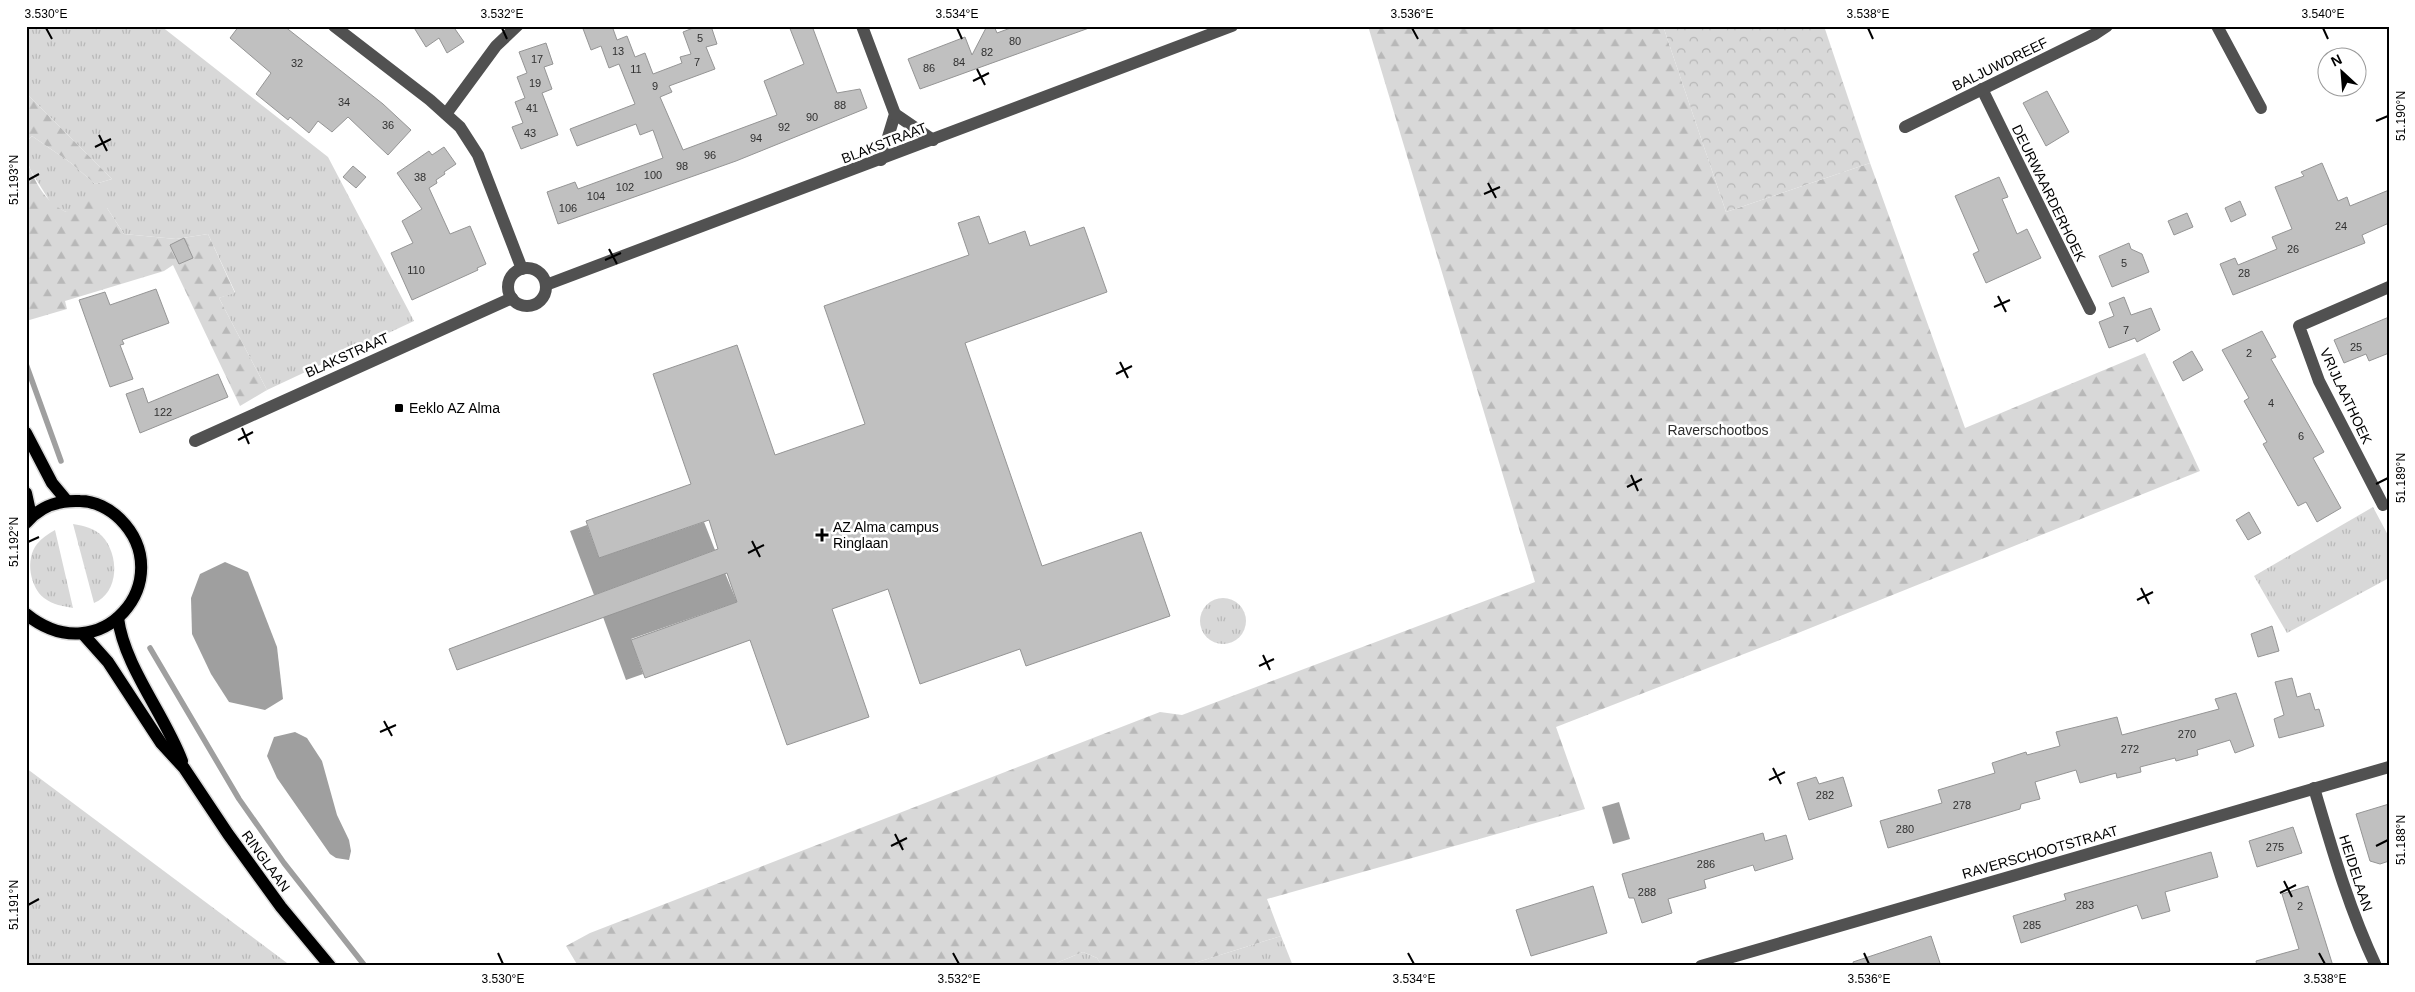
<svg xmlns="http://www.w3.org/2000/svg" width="2415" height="992" font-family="Arial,sans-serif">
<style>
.grass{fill:url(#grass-tufts)}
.forest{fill:url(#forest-firs)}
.park{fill:url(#park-crowns)}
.water{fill:#9f9f9f}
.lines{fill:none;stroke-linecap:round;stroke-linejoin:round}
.stream{stroke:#9f9f9f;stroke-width:5.5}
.building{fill:#c0c0c0;stroke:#959595}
.major-casing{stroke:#dbdbdb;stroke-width:15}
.minor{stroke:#515151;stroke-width:12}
.major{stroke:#000;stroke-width:12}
.ticks{fill:none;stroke:#000;stroke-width:2}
.poi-dot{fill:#000;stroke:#fff;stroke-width:2}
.labels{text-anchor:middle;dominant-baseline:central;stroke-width:5;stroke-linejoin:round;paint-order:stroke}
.number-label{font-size:11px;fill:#303030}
.street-label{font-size:14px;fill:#000;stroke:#fff}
.poi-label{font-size:14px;fill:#000;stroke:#fff;text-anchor:start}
.park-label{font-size:14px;fill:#2f2f2f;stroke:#fff}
.neatline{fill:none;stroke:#000;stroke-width:2}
.ticks-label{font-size:12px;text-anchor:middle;fill:#000}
</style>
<defs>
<pattern id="grass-tufts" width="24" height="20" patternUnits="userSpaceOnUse" patternTransform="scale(1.25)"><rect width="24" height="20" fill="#d8d8d8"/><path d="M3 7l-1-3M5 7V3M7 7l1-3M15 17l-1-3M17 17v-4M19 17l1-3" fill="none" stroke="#b8b8b8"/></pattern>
<pattern id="forest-firs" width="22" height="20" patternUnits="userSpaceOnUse" patternTransform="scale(1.25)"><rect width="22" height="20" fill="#d8d8d8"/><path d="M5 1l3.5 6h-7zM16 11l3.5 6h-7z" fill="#b8b8b8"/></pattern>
<pattern id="park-crowns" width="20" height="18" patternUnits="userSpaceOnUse" patternTransform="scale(1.25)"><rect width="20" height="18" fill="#d8d8d8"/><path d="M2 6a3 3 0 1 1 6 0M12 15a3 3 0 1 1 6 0" fill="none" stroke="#b8b8b8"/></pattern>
</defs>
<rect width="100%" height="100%" fill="#fff"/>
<g class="grass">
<path d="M26 26H161L328 157 414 321 267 390 219 298 235 292 208 234 176 239 124 234 107 208 66 212 52 205 31 171 26 158V142L32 136 71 163 95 184 112 179 26 93Z"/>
<path d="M2373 507 2389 537V578L2287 633 2254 576Z"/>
<path d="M73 524C84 526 94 528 102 536 119 554 120 592 94 603Z"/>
<path d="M55 530 73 608C63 606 53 605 44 598 30 587 25 559 37 544 42 538 48 534 55 530Z"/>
<circle cx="1223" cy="621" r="23"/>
<path d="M26 768 291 966H26Z"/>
<path d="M1281 936 1293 966H1185Z"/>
<path d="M1083 952 1097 958 1102 966H1049Z"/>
</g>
<g class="forest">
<path d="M1368 26H1663L1726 212 1870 163 1965 428 2145 353 2200 471 1798 633 1556 727 1585 809 1267 899 1281 936 1185 966H1102L1097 958 1083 952 1049 966H578L566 946 590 933 1160 712 1182 715 1535 582Z"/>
<path d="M26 93 112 179 95 184 71 163 32 136 26 142Z"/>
<path d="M26 158C34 181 44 201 66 212L91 199 107 208 124 234 176 239 208 234 235 293 219 298 267 390 240 406 173 265 164 271 65 301 67 309 26 321Z"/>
</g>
<path class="park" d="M1663 26H1824L1870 163 1726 212Z"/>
<g class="water">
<path d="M704 522 715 550 594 595 570 531 587 525 599 558Z"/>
<path d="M225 562 248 572 277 647 283 699 265 710 229 702 211 674 192 634 191 598 200 574Z"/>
<path d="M725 573 737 602 631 639 643 674 626 680 603 617Z"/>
<path d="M295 732 307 738 322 761 337 815 349 840 351 851 349 860 336 858 330 854 277 778 267 756 274 737Z"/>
<path d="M1619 802 1630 839 1613 844 1602 807Z"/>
</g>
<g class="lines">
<g class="stream">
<path d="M26 364 61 461"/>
<path d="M150 648 239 799 284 863 365 966"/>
</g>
</g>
<g class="building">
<path d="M239 26H284L383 104 411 130 388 155 348 117 332 132 318 121 309 133 290 117 288 120 256 94 271 73 230 38Z"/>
<path d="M413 26H459L455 29 464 42 447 53 439 38 426 47Z"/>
<path d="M582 26H612L617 40 627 36 635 57 645 53 653 74 682 63 680 57 691 54 683 32 698 26H711L717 44 706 47 715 69 669 86 672 92 660 97 683 150 777 115 764 81 804 64 789 26H812L837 93 860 89 867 108 736 161 558 224 547 192 575 182 578 189 663 158 653 130 640 135 636 124 577 146 570 129 635 104 619 64 609 68 601 46 591 50Z"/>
<path d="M987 26H994L997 33 1016 26H1089V28L920 89 908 59 965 37 972 55Z"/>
<path d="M546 43 553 64 544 67 552 89 542 93 558 135 521 149 512 127 523 123 515 102 525 98 517 77 527 73 519 52Z"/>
<path d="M2047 91 2069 132 2046 146 2023 103Z"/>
<path d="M444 147 456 164 444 172 445 174 436 180 437 183 429 188 450 234 470 226 486 264 477 268 478 270 412 300 391 253 413 243 402 221 422 209 397 173 429 151 432 155Z"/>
<path d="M2322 163 2338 201 2347 197 2350 206 2389 190V223L2362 235 2365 243 2233 295 2220 264 2235 258 2238 265 2277 249 2272 237 2292 229 2275 187 2304 176 2301 172Z"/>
<path d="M353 166 366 177 356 188 343 177Z"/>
<path d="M1999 177 2008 197 2002 199 2017 234 2027 229 2041 258 1986 283 1973 254 1979 251 1955 196Z"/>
<path d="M2240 201 2246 215 2231 222 2225 208Z"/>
<path d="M2187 213 2193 227 2174 235 2168 221Z"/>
<path d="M979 216 989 244 1025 231 1030 246 1084 227 1107 292 965 343 1042 566 1141 532 1170 616 1026 666 1020 649 920 684 888 589 832 609 869 717 787 745 750 640 645 678 631 640 737 602 727 573 457 670 449 649 718 549 709 520 599 558 586 521 691 484 653 374 737 345 775 455 865 424 824 306 969 255 958 223Z"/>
<path d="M184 238 193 258 179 264 170 245Z"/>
<path d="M2129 243 2131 249 2142 254 2149 272 2112 287 2099 256Z"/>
<path d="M156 289 169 323 122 340 124 344 120 345 133 379 110 387 79 300 105 292 110 305Z"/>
<path d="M2124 297 2131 315 2151 308 2160 330 2137 342 2135 338 2109 348 2099 322 2114 316 2109 303Z"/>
<path d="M2389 317V353L2369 361 2366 354 2344 363 2334 340Z"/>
<path d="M2262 331 2276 357 2271 359 2324 452 2313 458 2341 508 2317 522 2306 502 2298 506 2263 444 2267 442 2244 401 2249 398 2222 350Z"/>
<path d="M2192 351 2203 370 2183 381 2173 362Z"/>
<path d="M218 374 228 397 140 433 126 394 143 388 148 403Z"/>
<path d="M2249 512 2261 533 2248 540 2236 520Z"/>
<path d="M2272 626 2279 651 2258 657 2251 634Z"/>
<path d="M2292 678 2297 697 2310 693 2315 710 2319 709 2324 726 2279 738 2274 719 2284 715 2275 682Z"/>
<path d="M2236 693 2254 746 2235 753 2230 740 2197 750 2198 755 2176 761 2175 758 2140 767 2141 772 2117 778 2116 773 2080 783 2076 770 2035 782 2040 799 2021 804 2020 809 1888 848 1880 821 1942 803 1938 790 1995 773 1992 763 2026 752 2027 755 2060 746 2056 732 2117 717 2122 735 2219 709 2215 699Z"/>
<path d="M1816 777 1819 784 1843 777 1852 806 1809 820 1797 783Z"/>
<path d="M2389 804V861L2380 864 2370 861 2356 814Z"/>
<path d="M2293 827 2302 853 2257 867 2249 841Z"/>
<path d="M1763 833 1765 841 1786 835 1793 859 1755 871 1753 865 1704 880 1706 888 1668 899 1672 913 1642 923 1634 898H1629L1622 874Z"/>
<path d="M2211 852 2218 877 2165 892 2170 911 2142 919 2137 905 2021 943 2013 916 2066 900 2064 894Z"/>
<path d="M1593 886 1607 933 1531 956 1516 910Z"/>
<path d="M2308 886 2333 966H2257L2256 961 2299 949 2282 894Z"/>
<path d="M1931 936 1941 966H1854L1853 962Z"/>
</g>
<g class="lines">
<g class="major-casing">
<g id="major">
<path d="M26 433 52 483 67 501"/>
<path d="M26 493 31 516"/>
<path d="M26 523C40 506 59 500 80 501 95 501 110 509 120 519 180 579 101 675 26 614"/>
<path d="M118 618C124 666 165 715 182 761"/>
<path d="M83 634 108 662 161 743 184 768 228 834 281 907 330 966"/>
</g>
</g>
<g class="minor">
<path d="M334 26 430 100 460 127 478 155 522 269"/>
<path d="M862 26 895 114 881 160"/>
<path d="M2217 26 2261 108"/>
<path d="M1982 89 2090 309"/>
<path d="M446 114 496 46 517 26"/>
<path d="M895 114 933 140"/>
<path d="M1905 127 2095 34 2107 26"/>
<circle cx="527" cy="287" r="19"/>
<path d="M546 285 1232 26"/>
<path d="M195 441 512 298"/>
<path d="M2383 505 2319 381 2299 326 2389 287"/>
<path d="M2314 788C2332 849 2349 909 2376 966"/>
<path d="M1701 966 2389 767"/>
</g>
<use href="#major" class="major"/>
</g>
<path class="ticks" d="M46 28 52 39M502 28 507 39M957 28 962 39M1412 28 1418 39M1868 28 1873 39M2323 28 2328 39M977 69 985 85M973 81 989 73M2376 121 2388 116M99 135 107 151M95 147 111 139M28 180 39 174M1488 183 1496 198M1484 194 1500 187M609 249 617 264M605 260 621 253M1998 296 2006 312M1994 307 2010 300M1120 362 1128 378M1116 374 1132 366M242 428 249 444M238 440 253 432M1631 475 1638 491M2376 484 2388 478M1627 487 1642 479M752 541 760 557M28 542 39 537M748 553 764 545M2141 588 2149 604M2137 600 2153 592M1263 655 1270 670M1259 666 1274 659M384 721 392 736M380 732 396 725M1773 768 1781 784M1769 780 1785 772M895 834 903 850M891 846 907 838M2376 846 2388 840M2284 881 2292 897M2280 893 2296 885M28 905 39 899M498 953 503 964M953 953 959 964M1408 953 1414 964M1864 953 1869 964M2319 953 2325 964"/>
<g class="poi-dot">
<rect x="394" y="403" width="10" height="10" rx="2.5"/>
<path d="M819.5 527.5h5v5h5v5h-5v5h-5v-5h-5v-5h5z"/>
</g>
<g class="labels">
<g class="number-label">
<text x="700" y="38">5</text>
<text x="1015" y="41">80</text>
<text x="618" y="51">13</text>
<text x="987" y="52">82</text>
<text x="537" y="59">17</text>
<text x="697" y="62">7</text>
<text x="959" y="62">84</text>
<text x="297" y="63">32</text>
<text x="929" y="68">86</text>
<text x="636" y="69">11</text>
<text x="535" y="83">19</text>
<text x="655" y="86">9</text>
<text x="344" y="102">34</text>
<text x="840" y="105">88</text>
<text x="532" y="108">41</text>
<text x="812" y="117">90</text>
<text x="388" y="125">36</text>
<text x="784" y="127">92</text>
<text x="530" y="133">43</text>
<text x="756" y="138">94</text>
<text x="710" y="155">96</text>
<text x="682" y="166">98</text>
<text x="653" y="175">100</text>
<text x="420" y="177">38</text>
<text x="625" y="187">102</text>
<text x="596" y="196">104</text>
<text x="568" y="208">106</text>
<text x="2341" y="226">24</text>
<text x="2293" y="249">26</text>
<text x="2124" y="263">5</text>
<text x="416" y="270">110</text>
<text x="2244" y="273">28</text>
<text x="2126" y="330">7</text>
<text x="2356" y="347">25</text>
<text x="2249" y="353">2</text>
<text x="2271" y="403">4</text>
<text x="163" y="412">122</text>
<text x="2301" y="436">6</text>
<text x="2187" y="734">270</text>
<text x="2130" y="749">272</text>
<text x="1825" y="795">282</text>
<text x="1962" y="805">278</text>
<text x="1905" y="829">280</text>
<text x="2275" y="847">275</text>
<text x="1706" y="864">286</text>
<text x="1647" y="892">288</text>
<text x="2085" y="905">283</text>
<text x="2300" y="906">2</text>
<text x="2032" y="925">285</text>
</g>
<g class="street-label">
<text transform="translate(2000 64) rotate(-26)">BALJUWDREEF</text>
<text transform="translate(884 143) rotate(-21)">BLAKSTRAAT</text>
<text transform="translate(2049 193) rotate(64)">DEURWAARDERHOEK</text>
<text transform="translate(347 355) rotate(-24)">BLAKSTRAAT</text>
<text transform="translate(2346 396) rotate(65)">VRIJLAATHOEK</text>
<text transform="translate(2040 852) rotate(-16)">RAVERSCHOOTSTRAAT</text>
<text transform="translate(266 861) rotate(54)">RINGLAAN</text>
<text transform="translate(2356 873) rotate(72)">HEIDELAAN</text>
</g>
<g class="poi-label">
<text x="409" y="408">Eeklo AZ Alma</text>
<text x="833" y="527">AZ Alma campus<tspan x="833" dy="16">Ringlaan</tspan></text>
</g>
<g class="park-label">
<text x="1718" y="430">Raverschootbos</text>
</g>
</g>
<rect width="2415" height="992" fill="none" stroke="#ffffff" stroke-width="55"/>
<g transform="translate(2342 72) rotate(334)"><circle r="24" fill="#ffffff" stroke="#999999"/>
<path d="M0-4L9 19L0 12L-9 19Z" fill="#000000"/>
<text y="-8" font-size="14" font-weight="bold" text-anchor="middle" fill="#000000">N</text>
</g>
<rect x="28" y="28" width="2360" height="936" class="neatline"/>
<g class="ticks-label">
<text x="46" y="18">3.530°E</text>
<text x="502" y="18">3.532°E</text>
<text x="957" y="18">3.534°E</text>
<text x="1412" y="18">3.536°E</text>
<text x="1868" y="18">3.538°E</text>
<text x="2323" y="18">3.540°E</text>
<text transform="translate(2401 116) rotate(-90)" y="4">51.190°N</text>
<text transform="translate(14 180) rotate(-90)" y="4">51.193°N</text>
<text transform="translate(2401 478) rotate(-90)" y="4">51.189°N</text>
<text transform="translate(14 542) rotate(-90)" y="4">51.192°N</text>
<text transform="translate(2401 840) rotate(-90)" y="4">51.188°N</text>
<text transform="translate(14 905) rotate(-90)" y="4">51.191°N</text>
<text x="503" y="983">3.530°E</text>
<text x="959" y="983">3.532°E</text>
<text x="1414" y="983">3.534°E</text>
<text x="1869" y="983">3.536°E</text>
<text x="2325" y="983">3.538°E</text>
</g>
</svg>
